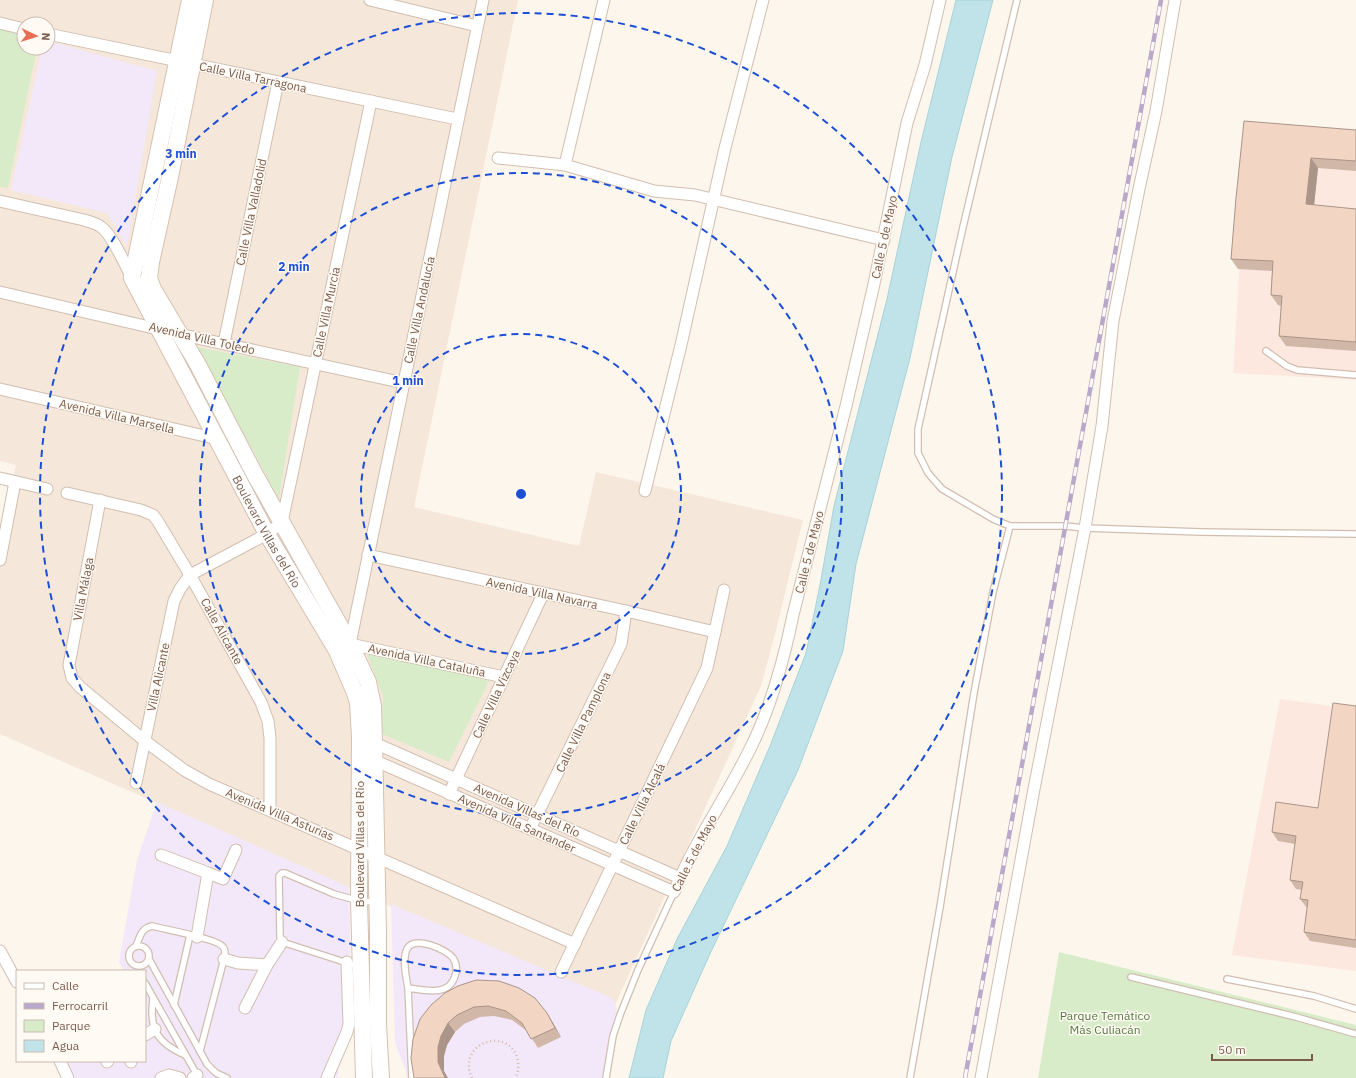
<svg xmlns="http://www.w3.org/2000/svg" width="1356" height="1078" font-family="'IBM Plex Sans',sans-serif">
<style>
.residential{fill:#f5e8da;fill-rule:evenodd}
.commercial{fill:#fde8e0}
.education{fill:#f3e8fa}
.green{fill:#d8ecc9}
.water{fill:#bfe3e8;stroke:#a5d3da}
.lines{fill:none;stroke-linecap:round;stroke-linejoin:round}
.lane-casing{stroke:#d1beb0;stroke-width:8}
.street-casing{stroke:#d1beb0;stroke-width:13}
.secondary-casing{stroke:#d6c0b0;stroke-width:18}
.path{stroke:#d9b8a5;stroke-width:2.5;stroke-dasharray:1 3;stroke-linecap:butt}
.lane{stroke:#fff;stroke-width:5.5}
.street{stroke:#fff;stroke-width:11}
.secondary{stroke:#fff;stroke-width:16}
.rail-casing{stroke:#b9a8c9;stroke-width:4.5}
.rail{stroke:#fffaf3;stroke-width:3;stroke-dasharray:9;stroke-linecap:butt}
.wall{fill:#d1b7a8}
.shaded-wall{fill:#aa9588}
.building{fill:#f3d5c3;stroke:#aa9588}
.ring{fill:none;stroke:#1d4ed8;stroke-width:2;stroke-dasharray:7 5}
.labels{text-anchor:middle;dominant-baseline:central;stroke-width:3;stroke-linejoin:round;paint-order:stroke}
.street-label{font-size:12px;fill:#7a5c4d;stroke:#fffaf3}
.park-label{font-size:12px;fill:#537a41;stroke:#fffaf3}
.centre{fill:#1d4ed8;stroke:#fffaf3;stroke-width:2}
.ring-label{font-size:12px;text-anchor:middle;font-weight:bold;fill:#1d4ed8;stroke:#fffaf3;stroke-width:3;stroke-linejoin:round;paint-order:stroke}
</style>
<rect width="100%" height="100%" fill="#fdf6ec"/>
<path class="residential" d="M0 0H518L414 507 579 546 596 472 803 520 775 634 761 686 615 1005 0 734V540L16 465 0 461ZM24 24H48V48H24Z"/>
<g class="commercial">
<path d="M1248 129 1356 137V380L1233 373Z"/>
<path d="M1280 699 1356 709V971L1232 955Z"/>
</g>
<g class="education">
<path d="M48 41 157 71 127 247 107 213 11 190 42 48H48Z"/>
<path d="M157 802 349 887 352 1032 339 1061 338 1078H74L65 1061H145V971H124L119 962 137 860Z"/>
<path d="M391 904 612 998 617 1009 604 1078H407L406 1071 395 1043Z"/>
</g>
<g class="green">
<path d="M0 25 24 30V48H37L8 188 0 187Z"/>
<path d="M197 347 300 367 279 499Z"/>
<path d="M365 649 489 681 449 762 382 734 383 696Z"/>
<path d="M1059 952 1356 1025V1078H1038Z"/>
</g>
<path class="water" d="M956 0H993L952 157 910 358 856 564 843 651 798 770 709 956 671 1041 663 1078H629L646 1010 677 939 727 846 770 746 806 653 820 585 834 506 887 299 921 142Z"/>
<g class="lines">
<g class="lane-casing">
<g id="lane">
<path d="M1017 0 963 227 918 429V453L928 473 942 489 993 519 1010 526H1065L1085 528 1201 532 1356 534"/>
<path d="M1266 351 1287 366 1297 370 1356 375"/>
<circle cx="139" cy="956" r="10"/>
<path d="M136 946C140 937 141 928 152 926 163 929 219 939 223 947 226 950 225 955 224 959L200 1051"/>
<path d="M149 959 207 1064 216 1073 227 1078"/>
<path d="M360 967 282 942 280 937 279 876 282 873H285L334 894 359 901 375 902"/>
<path d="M1131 977 1296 1017 1356 1034"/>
<path d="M1227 979 1314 996 1356 1009"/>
<path d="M145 983 197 1075"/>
<path d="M408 988C406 977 402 959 407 949 414 935 446 949 453 958 457 964 457 970 455 976 449 997 425 990 408 988L412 1078"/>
<path d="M153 999C149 1029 157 1043 185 1055"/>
<path d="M174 1005 190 935"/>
<path d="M606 1078 613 1036 620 1015 638 970 674 892"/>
<path d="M910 1078 940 907 974 693 993 592 1010 526"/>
</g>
</g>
<g class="street-casing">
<g id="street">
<path d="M370 0 477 26"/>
<path d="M0 23 24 29"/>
<path d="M48 34 457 119"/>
<path d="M498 158 565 165 654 191 695 195 884 240"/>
<path d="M565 165 604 0"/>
<path d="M0 201 84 220C90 222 96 223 101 227 111 233 126 266 132 278"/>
<path d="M0 292 179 334 404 383"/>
<path d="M224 343 278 82"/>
<path d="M0 389 218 439 219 438"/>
<path d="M0 478 47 489"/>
<path d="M645 491 681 345 725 148 763 0"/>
<path d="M67 493 141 510 153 515 157 520 190 575 261 702 268 721 270 738V810"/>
<path d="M100 500 69 665 72 678 80 687 145 741 184 770 209 784 575 944"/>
<path d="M368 555 626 611 715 632"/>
<path d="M0 560 15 482"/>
<path d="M350 644 483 0"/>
<path d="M350 644 504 677"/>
<path d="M370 741 680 878"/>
<path d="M369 758 674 892C695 840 728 795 752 745 772 704 784 659 793 615L846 406 874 284 907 123 925 65 940 0"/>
<path d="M136 783 174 601 180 589 190 575 267 534 282 522 371 101"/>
<path d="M449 794 543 594"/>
<path d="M530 829 621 644 626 611"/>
<path d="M161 855 208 873 197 937"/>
<path d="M208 873 223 879 236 850"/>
<path d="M0 951 17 982"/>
<path d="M224 959 238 963 267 965"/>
<path d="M561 972 707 668 724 590"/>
<path d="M245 1008 267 965 282 942"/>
<path d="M145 1035 155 1029"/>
<path d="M60 1061 68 1078"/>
<path d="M131 1061V1062"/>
<path d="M107 1062 108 1061"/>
<path d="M161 1078 169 1075 180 1078"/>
<path d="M193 1078 197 1075"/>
<path d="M327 1078 347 1032 349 1024 347 962"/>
<path d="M981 1078 1034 789 1085 528 1102 426 1113 321 1139 189 1156 111 1175 0"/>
</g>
</g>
<g class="secondary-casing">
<g id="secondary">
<path id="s1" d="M190 0 132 278 267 534 337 651 355 693 358 703 360 737 359 901 364 1078"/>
<path d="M205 0 170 177 151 262 149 278 153 289 197 363 254 473 350 644 368 682 373 706 374 742 378 931V1025L381 1078"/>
</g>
</g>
<path class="path" d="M472 1078C456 1045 505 1025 517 1057 519 1064 519 1071 515 1078"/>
<use href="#lane" class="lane"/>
<use href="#street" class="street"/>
<use href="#secondary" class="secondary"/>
<g class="rail-casing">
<path id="rail" d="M965 1078 1161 0"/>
</g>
<use href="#rail" class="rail"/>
</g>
<g class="wall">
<path d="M1356 130V171L1318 168 1314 205 1356 209V351L1286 346 1279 336 1281 306 1278 305 1271 295 1272 271 1238 269 1231 259 1236 198Z"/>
<path d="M1356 706V948L1310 941 1304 932 1307 908 1300 899 1302 890 1296 889 1290 880 1295 844 1278 841 1272 832 1318 808Z"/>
<path d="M445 993 547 1013 553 1023 561 1037 538 1048 527 1031 512 1020 494 1016 480 1017 464 1024 455 1032 447 1045 444 1056V1071L414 1078Z"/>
</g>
<g class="shaded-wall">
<path d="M1311 158 1318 168 1313 215 1306 204Z"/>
<path d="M547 1013 553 1023 561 1037 555 1028Z"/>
<path d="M448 1023 455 1032 447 1045 444 1056V1071L448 1078H445L438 1062V1047L441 1036Z"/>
</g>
<g class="building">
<path d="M1244 121 1356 130V161L1311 158 1306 204 1356 209V342L1279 336 1282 296 1271 295 1273 261 1231 259 1236 198Z"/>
<path d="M1333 703 1356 706V940L1304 932 1308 900 1300 899 1303 882 1290 880 1296 836 1272 832 1276 802 1318 808Z"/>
<path d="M476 980 499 981 519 988 535 998 547 1013 555 1028 531 1039 522 1023 506 1011 488 1006 474 1007 457 1015 448 1023 441 1036 438 1047V1062L445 1078H414L411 1058 413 1039 420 1019 431 1005 445 993 458 986Z"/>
</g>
<g class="ring">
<circle cx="521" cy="494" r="160"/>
<circle cx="521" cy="494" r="321"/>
<circle cx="521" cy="494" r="481"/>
</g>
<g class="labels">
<g class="street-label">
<text transform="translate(253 77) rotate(12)">Calle Villa Tarragona</text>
<text transform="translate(251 212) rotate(-78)">Calle Villa Valladolid</text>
<text transform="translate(884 237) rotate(-78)">Calle 5 de Mayo</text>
<text transform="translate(419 310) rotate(-78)">Calle Villa Andalucía</text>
<text transform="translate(326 312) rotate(-78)">Calle Villa Murcia</text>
<text transform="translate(202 338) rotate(13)">Avenida Villa Toledo</text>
<text transform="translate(117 416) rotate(13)">Avenida Villa Marsella</text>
<text stroke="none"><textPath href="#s1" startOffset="571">Boulevard Villas del Río</textPath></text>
<text transform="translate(809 552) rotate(-76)">Calle 5 de Mayo</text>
<text transform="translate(83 589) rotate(-79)">Villa Málaga</text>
<text transform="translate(542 593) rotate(12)">Avenida Villa Navarra</text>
<text transform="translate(222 631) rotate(61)">Calle Alicante</text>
<text transform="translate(427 660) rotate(12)">Avenida Villa Cataluña</text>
<text transform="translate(158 677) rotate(-78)">Villa Alicante</text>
<text transform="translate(496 694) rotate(-65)">Calle Villa Vizcaya</text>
<text transform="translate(583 722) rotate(-64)">Calle Villa Pamplona</text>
<text transform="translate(642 804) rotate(-64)">Calle Villa Alcalá</text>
<text transform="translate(527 810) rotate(24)">Avenida Villas del Río</text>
<text transform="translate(280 814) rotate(23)">Avenida Villa Asturias</text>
<text transform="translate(517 823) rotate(24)">Avenida Villa Santander</text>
<text transform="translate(359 844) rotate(-90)">Boulevard Villas del Río</text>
<text transform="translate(694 853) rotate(-63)">Calle 5 de Mayo</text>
</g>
<g class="park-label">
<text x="1105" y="1015">Parque Temático<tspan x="1105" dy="14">Más Culiacán</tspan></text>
</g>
</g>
<circle cx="521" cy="494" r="6" class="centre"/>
<g class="ring-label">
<text x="181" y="158">3 min</text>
<text x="294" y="271">2 min</text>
<text x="408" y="385">1 min</text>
</g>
<rect x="16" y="970" width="130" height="92" fill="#fffaf3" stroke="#cabbb1"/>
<rect x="24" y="983" width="20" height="6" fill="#ffffff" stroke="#cabbb1"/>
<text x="52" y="990" font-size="12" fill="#7a5c4d">Calle</text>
<rect x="24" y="1003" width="20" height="6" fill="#b9a8c9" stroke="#cabbb1"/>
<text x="52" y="1010" font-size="12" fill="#7a5c4d">Ferrocarril</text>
<rect x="24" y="1020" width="20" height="12" fill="#d8ecc9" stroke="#cabbb1"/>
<text x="52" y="1030" font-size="12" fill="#7a5c4d">Parque</text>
<rect x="24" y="1040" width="20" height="12" fill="#bfe3e8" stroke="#cabbb1"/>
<text x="52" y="1050" font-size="12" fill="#7a5c4d">Agua</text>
<g transform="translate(36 36) rotate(94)"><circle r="19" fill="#fffaf3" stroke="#cabbb1"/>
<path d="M0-3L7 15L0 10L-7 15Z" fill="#e76f51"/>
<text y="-6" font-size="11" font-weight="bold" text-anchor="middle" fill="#7a5c4d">N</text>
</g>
<path d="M1212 1054v6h100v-6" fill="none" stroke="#7a5c4d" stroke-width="2"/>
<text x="1218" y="1054" font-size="12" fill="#7a5c4d" stroke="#fffaf3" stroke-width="3" paint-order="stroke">50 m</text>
</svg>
